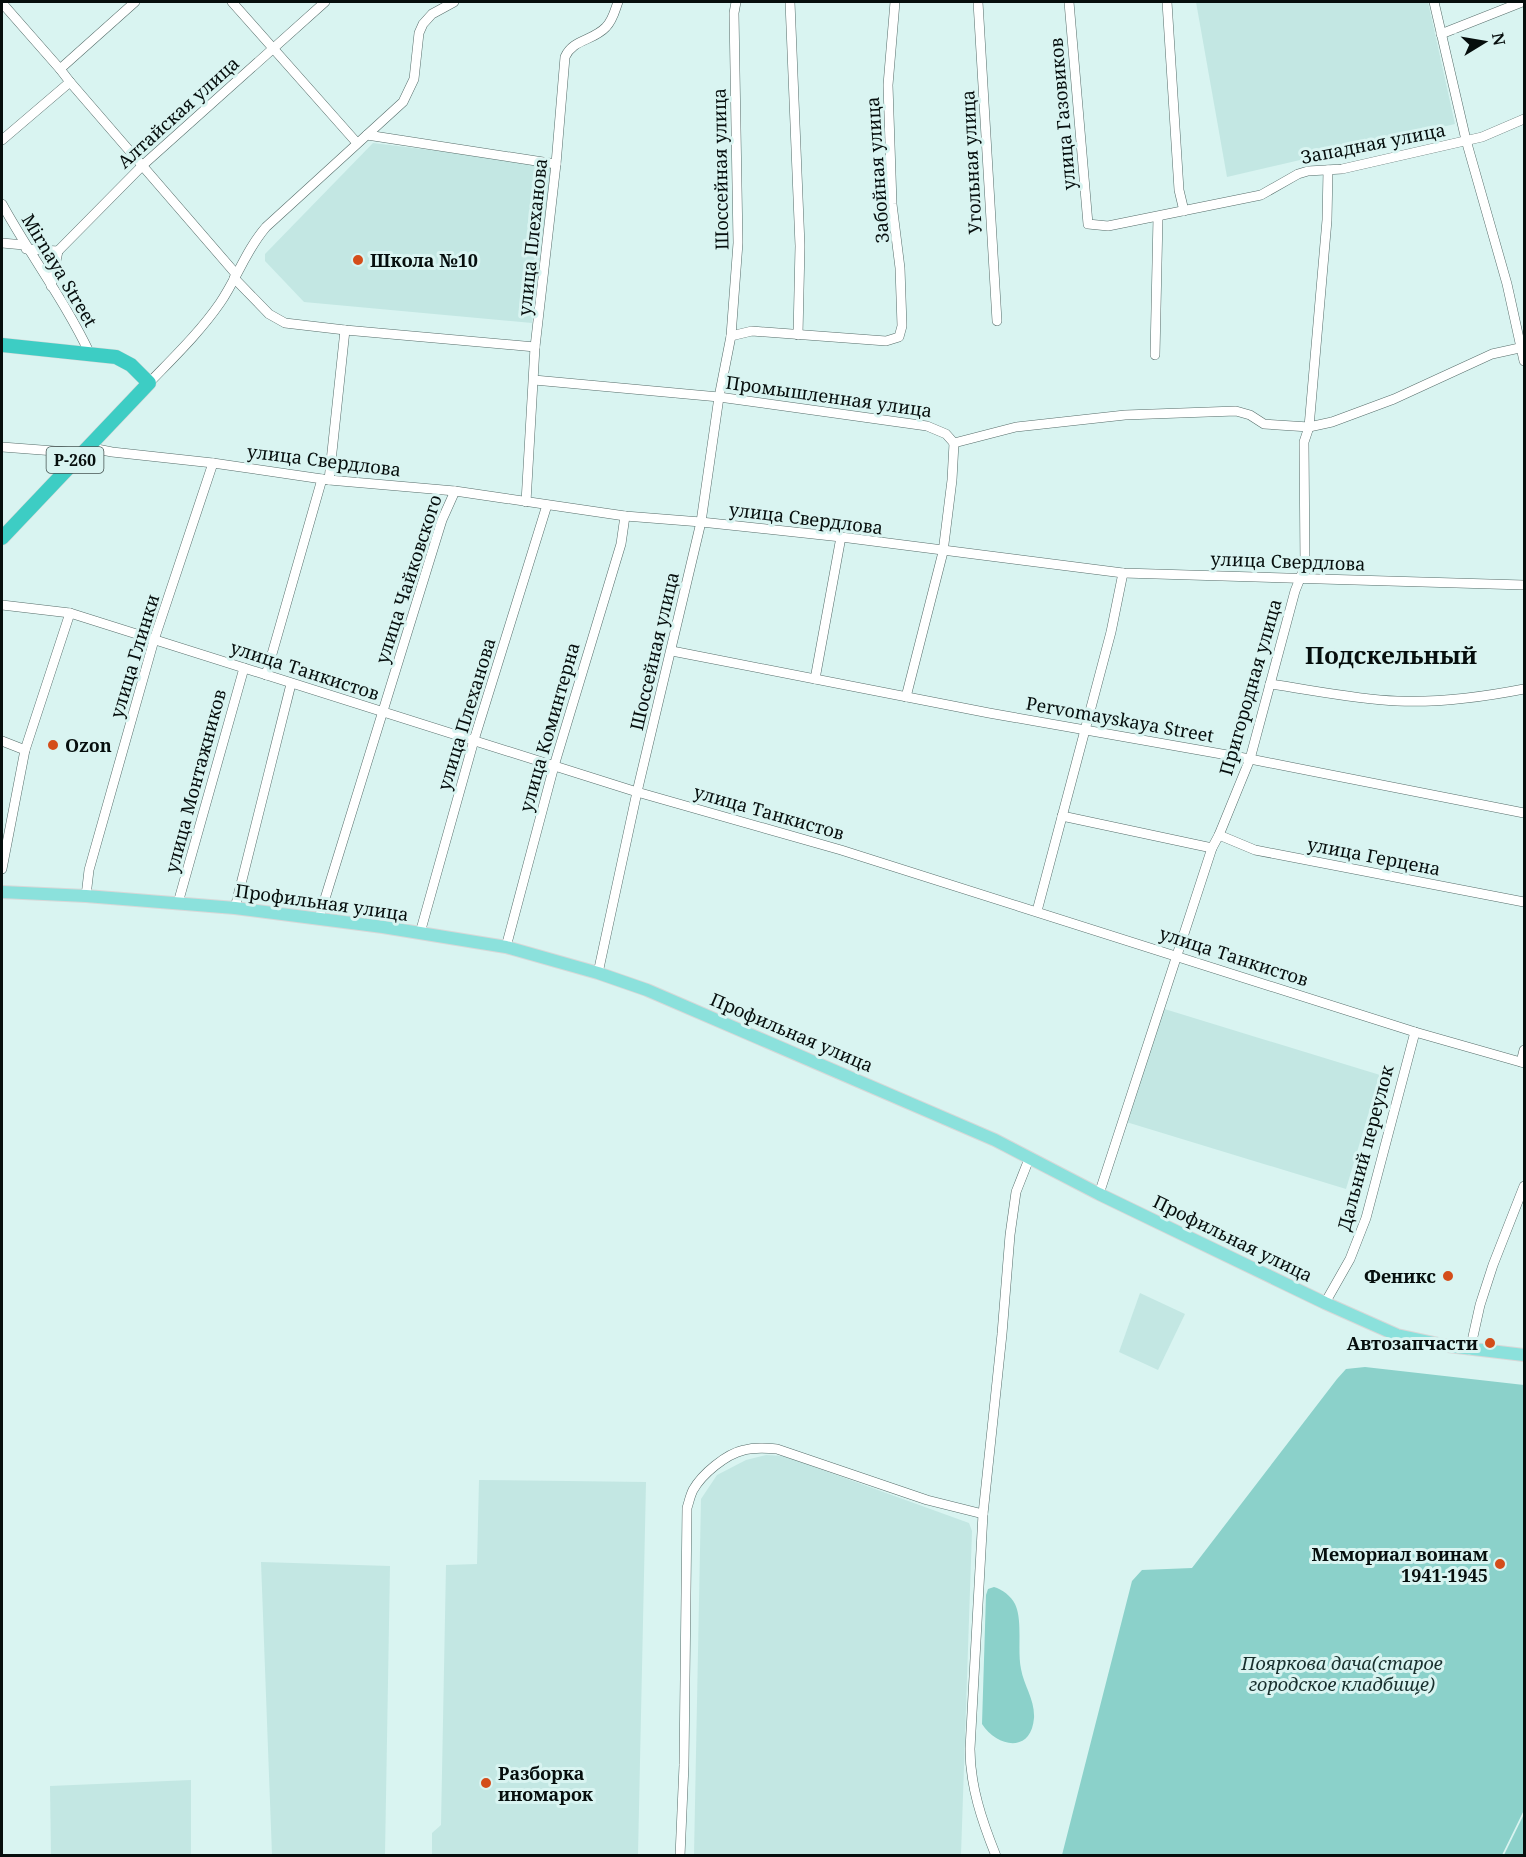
<svg xmlns="http://www.w3.org/2000/svg" width="1526" height="1857" font-family="'Noto Serif',serif">
<style>
.built{fill:#c3e7e3}
.green{fill:#8bd1ca}
.lines{fill:none;stroke-linecap:round;stroke-linejoin:round}
.minor-casing{stroke:#566d6a;stroke-width:10}
.major-casing{stroke:#d7d8d8;stroke-width:14}
.highway-casing{stroke:#d7d8d8;stroke-width:15}
.minor{stroke:#fff;stroke-width:9}
.major{stroke:#8be1dc;stroke-width:12}
.highway{stroke:#3dcdc4;stroke-width:14}
.poi-dot{fill:#d44d1a;stroke:#d9f4f1;stroke-width:2}
.labels{text-anchor:middle;dominant-baseline:central;stroke-width:6;stroke-linejoin:round;paint-order:stroke}
.shield{fill:#d9f4f1;stroke:#455351;stroke-width:1.5}
.shield-label{font-size:16px;font-weight:bold;fill:#060e0d}
.street-label{font-size:18px;fill:#060e0d;stroke:#d9f4f1}
.poi-label{font-size:18px;font-weight:bold;fill:#060e0d;stroke:#d9f4f1;text-anchor:start}
.park-label{font-size:18px;font-style:italic;fill:#182f2d;stroke:#d9f4f1}
.district-label{font-size:24px;font-weight:bold;fill:#060e0d;stroke:#d9f4f1}
</style>
<rect width="100%" height="100%" fill="#d9f4f1"/>
<g class="built">
<path d="M1196 2H1428L1455 124 1227 177Z"/>
<path d="M373 143 552 165 532 323 304 302 265 261V254Z"/>
<path d="M1158 1007 1380 1075 1346 1189 1123 1121Z"/>
<path d="M1140 1293 1185 1314 1158 1370 1119 1352Z"/>
<path d="M766 1455 784 1456 969 1523 972 1531 961 1855H694L701 1499 717 1475 746 1460Z"/>
<path d="M479 1480 646 1482 638 1855H432V1833L441 1825 446 1565 477 1564Z"/>
<path d="M261 1562 390 1566 385 1855H272Z"/>
<path d="M191 1780V1855H51L50 1786Z"/>
</g>
<g class="green">
<path d="M1365 1367 1524 1385V1810L1502 1855H1062L1132 1581 1142 1570 1192 1568 1337 1379 1346 1369Z"/>
<path d="M994 1587C1002 1589 1011 1596 1015 1604 1023 1621 1017 1650 1021 1669 1024 1686 1035 1700 1034 1718 1031 1754 997 1747 982 1724L986 1595 988 1589Z"/>
<path d="M1524 1814V1855H1504Z"/>
</g>
<g class="lines">
<g class="minor-casing">
<g id="minor">
<path d="M232 2 357 143"/>
<path d="M790 2 800 246 798 335"/>
<path d="M978 2 997 321"/>
<path d="M1069 2 1088 224 1108 226 1261 195 1298 174 1308 171 1342 169 1482 137 1524 119"/>
<path d="M1167 2 1179 190 1184 211"/>
<path d="M1434 2 1466 140 1507 284 1524 361"/>
<path d="M2 3 60 69 70 82 236 274"/>
<path d="M1441 34 1522 2"/>
<path d="M60 69 135 2"/>
<path d="M367 135 556 164"/>
<path d="M2 140 70 82"/>
<path d="M2 204C30 255 65 301 90 354"/>
<path d="M2 243 24 245"/>
<path d="M26 249 58 251"/>
<path d="M58 251 143 165 325 2"/>
<path d="M234 278 269 314 285 323 345 330 535 347"/>
<path d="M51 286 58 251"/>
<path d="M731 336 752 331 886 341 899 337 902 326 900 268 892 204 888 85 895 2"/>
<path d="M1155 355 1158 217"/>
<path d="M534 380 719 397 927 426 946 434 954 443 1016 427 1125 415 1236 411 1250 415 1264 424 1309 427 1332 422 1394 399 1492 354 1524 347"/>
<path d="M149 383C174 357 200 332 220 303 237 278 246 250 266 227L403 102 414 79 419 33 423 24 432 14 454 2"/>
<path d="M2 447 81 453"/>
<path d="M87 447 112 452 213 463 329 480 455 491 625 516 701 522 841 537 1123 573 1524 585"/>
<path d="M329 480 345 330"/>
<path d="M526 502 535 347 556 164 565 57C573 39 593 41 606 27 613 20 615 10 618 2"/>
<path d="M2 605 70 613 637 792 841 850 1415 1032 1524 1063"/>
<path d="M672 651 989 713 1250 759 1524 813"/>
<path d="M266 675 322 479"/>
<path d="M815 679 841 537"/>
<path d="M1270 684C1312 690 1354 699 1397 701 1439 703 1483 697 1524 689"/>
<path d="M906 697 943 552 952 480 954 443"/>
<path d="M2 741 25 750"/>
<path d="M1062 816 1212 848"/>
<path d="M1219 835 1255 850 1524 902"/>
<path d="M2 869 25 750 70 613"/>
<path d="M86 896 89 870 154 640 213 463"/>
<path d="M178 903 244 668"/>
<path d="M235 908 291 684"/>
<path d="M1037 911 1111 632 1123 573"/>
<path d="M319 918 442 520 455 491"/>
<path d="M420 933 474 740 547 505"/>
<path d="M506 947 554 766 621 544 625 516"/>
<path d="M598 973 637 792 701 522 719 397 731 336 738 243 734 13 736 2"/>
<path d="M1521 1062 1524 1050"/>
<path d="M1099 1194 1212 848 1219 835 1250 759 1295 591 1305 566 1304 442 1309 427 1327 220 1328 170"/>
<path d="M1325 1303 1350 1259 1366 1218 1415 1032"/>
<path d="M1470 1350 1480 1305 1493 1265 1524 1186"/>
<path d="M680 1856 684 1765 687 1508C689 1502 690 1496 693 1490 702 1474 726 1454 744 1450 755 1447 766 1448 777 1449L927 1500 983 1514"/>
<path d="M996 1856C982 1821 970 1786 970 1749L983 1514 1002 1334 1010 1235 1016 1192 1029 1159"/>
</g>
</g>
<g class="major-casing">
<path id="major" d="M2 892 86 896 235 908 383 927 506 947 598 973 647 990 995 1140 1099 1194 1325 1303 1397 1335 1448 1346 1524 1355"/>
</g>
<g class="highway-casing">
<path id="highway" d="M2 345 116 357 131 365 149 383 2 538"/>
</g>
<use href="#minor" class="minor"/>
<use href="#major" class="major"/>
<use href="#highway" class="highway"/>
</g>
<g class="poi-dot">
<circle cx="358" cy="260" r="6"/>
<circle cx="53" cy="745" r="6"/>
<circle cx="1448" cy="1276" r="6"/>
<circle cx="1490" cy="1343" r="6"/>
<circle cx="1500" cy="1564" r="6"/>
<circle cx="486" cy="1783" r="6"/>
</g>
<g class="labels">
<rect class="shield" x="46.5" y="447" width="57" height="26" rx="4.5"/>
<g class="shield-label">
<text x="75" y="460">Р-260</text>
</g>
<g class="street-label">
<text transform="translate(178 112) rotate(-42)">Алтайская улица</text>
<text transform="translate(1062 114) rotate(-95)">улица Газовиков</text>
<text transform="translate(1373 143) rotate(-11)">Западная улица</text>
<text transform="translate(971 162) rotate(-93)">Угольная улица</text>
<text transform="translate(720 169) rotate(-91)">Шоссейная улица</text>
<text transform="translate(877 170) rotate(-94)">Забойная улица</text>
<text transform="translate(532 237) rotate(-84)">улица Плеханова</text>
<text transform="translate(60 270) rotate(59)">Mirnaya Street</text>
<text transform="translate(829 396) rotate(8)">Промышленная улица</text>
<text transform="translate(324 460) rotate(7)">улица Свердлова</text>
<text transform="translate(806 518) rotate(7)">улица Свердлова</text>
<text transform="translate(1288 561) rotate(2)">улица Свердлова</text>
<text transform="translate(408 579) rotate(-72)">улица Чайковского</text>
<text transform="translate(654 651) rotate(-77)">Шоссейная улица</text>
<text transform="translate(134 656) rotate(-73)">улица Глинки</text>
<text transform="translate(305 670) rotate(18)">улица Танкистов</text>
<text transform="translate(1250 687) rotate(-74)">Пригородная улица</text>
<text transform="translate(466 714) rotate(-73)">улица Плеханова</text>
<text transform="translate(1120 719) rotate(10)">Pervomayskaya Street</text>
<text transform="translate(549 727) rotate(-74)">улица Коминтерна</text>
<text transform="translate(195 781) rotate(-75)">улица Монтажников</text>
<text transform="translate(769 812) rotate(16)">улица Танкистов</text>
<text transform="translate(1374 856) rotate(11)">улица Герцена</text>
<text transform="translate(322 902) rotate(8)">Профильная улица</text>
<text transform="translate(1234 956) rotate(18)">улица Танкистов</text>
<text transform="translate(792 1032) rotate(23)">Профильная улица</text>
<text transform="translate(1365 1148) rotate(-75)">Дальний переулок</text>
<text transform="translate(1233 1238) rotate(26)">Профильная улица</text>
</g>
<g class="poi-label">
<text x="370" y="260">Школа №10</text>
<text x="65" y="745">Ozon</text>
<text x="1436" y="1276" text-anchor="end">Феникс</text>
<text x="1478" y="1343" text-anchor="end">Автозапчасти</text>
<text x="1488" y="1554" text-anchor="end">Мемориал воинам<tspan x="1488" dy="21">1941-1945</tspan></text>
<text x="498" y="1773">Разборка<tspan x="498" dy="21">иномарок</tspan></text>
</g>
<g class="park-label">
<text x="1342" y="1663">Пояркова дача(старое<tspan x="1342" dy="21">городское кладбище)</tspan></text>
</g>
<g class="district-label">
<text x="1391" y="654">Подскельный</text>
</g>
</g>
<rect width="1526" height="1857" fill="none" stroke="#060e0d" stroke-width="6"/>
<g transform="translate(1484 42) rotate(79)" stroke="#d9f4f1" stroke-width="4.5" paint-order="stroke">
<path d="M0-4.5L10 22L0 15L-10 22Z" fill="#060e0d"/>
<text y="-9" font-size="16" font-weight="bold" text-anchor="middle" fill="#060e0d">N</text>
</g>
</svg>
